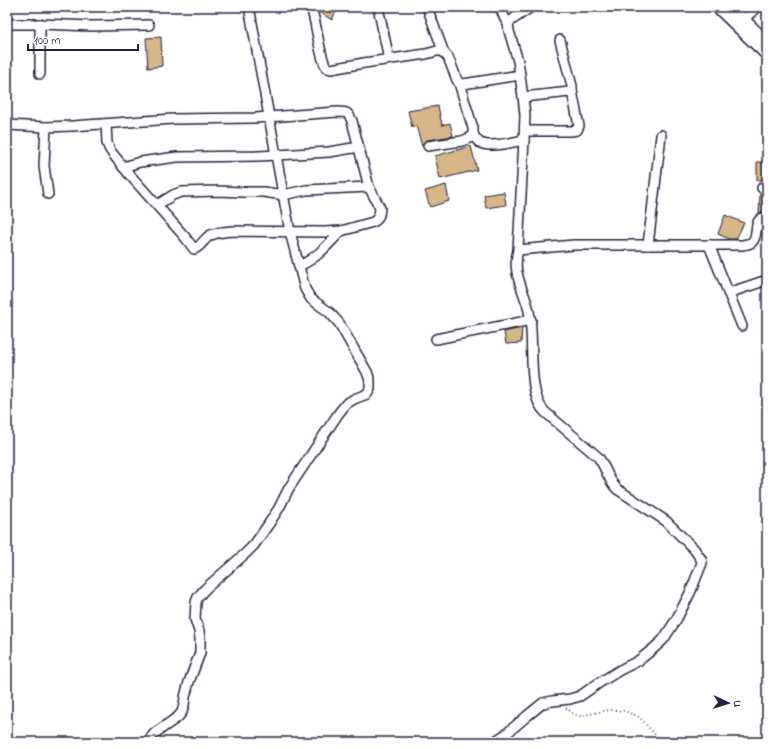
<svg xmlns="http://www.w3.org/2000/svg" width="774" height="749" font-family="'Indie Flower',sans-serif">
<style>
.building{fill:#d6b589;stroke:#22223b}
.lines{fill:none;stroke-linecap:round;stroke-linejoin:round}
.street-casing{stroke:#22223b;stroke-width:12}
.secondary-casing{stroke:#22223b;stroke-width:15}
.path{stroke:#22223b;stroke-width:1.5;stroke-dasharray:1 3;stroke-linecap:butt}
.street{stroke:#fff;stroke-width:9}
.secondary{stroke:#fff;stroke-width:12}
</style>
<rect width="100%" height="100%" fill="#fff"/>
<filter id="ink" filterUnits="userSpaceOnUse"><feTurbulence type="fractalNoise" baseFrequency=".025" numOctaves="2"/><feDisplacementMap in="SourceGraphic" scale="8" xChannelSelector="R" yChannelSelector="G"/><feConvolveMatrix kernelMatrix="1 2 1 2 8 2 1 2 1" color-interpolation-filters="sRGB"/></filter>
<g filter="url(#ink)">
<g class="building">
<path d="M317 7H338L332 20 319 12Z"/>
<path d="M161 37 162 66 148 68 146 38Z"/>
<path d="M438 106 442 125 450 123 453 136 427 140 424 142 422 146 416 126 412 127 408 111Z"/>
<path d="M471 146 477 170 440 179 435 156Z"/>
<rect x="757" y="162" width="10" height="18"/>
<path d="M446 185 449 201 430 207 425 191Z"/>
<path d="M504 192 506 205 486 208 484 195Z"/>
<path d="M760 194 767 195V211L759 213Z"/>
<path d="M725 215 744 223 736 239H729L718 234Z"/>
<path d="M522 328 521 343 506 344 504 332Z"/>
</g>
<g class="lines">
<g class="street-casing">
<g id="street">
<path d="M311 7C316 20 320 60 327 68L331 69 364 63 426 54 437 51H441L444 53"/>
<path d="M378 7 389 59"/>
<path d="M427 7 444 53 448 57 457 80 459 83 463 84 520 75"/>
<path d="M500 7 505 19 508 23"/>
<path d="M531 7 509 22 508 23 509 31 518 61 523 97 525 115 524 140 518 250 574 245H743C746 244 750 244 752 242 760 235 751 218 767 217"/>
<path d="M743 20 757 7"/>
<path d="M7 24H40L92 26 149 25"/>
<path d="M40 24V74"/>
<path d="M523 97 570 92 572 91V86L560 40"/>
<path d="M7 125 46 127 72 126 173 119 255 118 337 112C347 112 348 112 352 121L369 187 380 208 379 215 376 220 373 222 341 231 325 232 232 231C225 232 216 232 209 236 203 240 201 247 194 249L185 237 129 174 112 153 109 148 107 143 106 124"/>
<path d="M46 127 44 166 48 194"/>
<path d="M525 131H571L577 130 579 126 572 91"/>
<path d="M473 134C475 137 476 140 479 142 488 149 514 142 524 140"/>
<path d="M428 146 462 141 472 137 473 134V128L459 83"/>
<path d="M123 167 140 162 177 157 259 156 329 152 359 147"/>
<path d="M762 188 767 189"/>
<path d="M157 205 173 195 181 192 218 191 242 192H264L283 195 306 190 369 187"/>
<path d="M648 245 661 135"/>
<path d="M709 245 742 326"/>
<path d="M299 266C317 258 328 245 341 231"/>
<path d="M728 293 767 280"/>
<path d="M436 339 531 320"/>
<path d="M147 742 155 733 178 717 182 712 184 705 185 697 189 682 200 653V639L199 631 195 619 196 602 198 597 205 589 246 553 254 545 268 525 279 508 289 488 338 414 346 404 354 399 367 394 370 389V381L367 372 339 323 329 312 311 299 305 289 290 232 250 12 251 7"/>
<path d="M494 742 506 734 527 716 543 703 552 701 570 699 580 696 599 683 620 670 638 661 653 649 663 640 676 620 690 593 702 563 701 559 694 549 666 521 617 489C608 480 606 467 598 457L545 412C525 393 536 334 528 307 522 286 512 272 518 250"/>
</g>
</g>
<g class="secondary-casing">
<g id="secondary">
<path d="M718 7 767 54"/>
<path d="M730 7 767 43"/>
</g>
</g>
<path class="path" d="M566 708 575 715 580 716 609 710 625 711 639 717 662 742"/>
<use href="#street" class="street"/>
<use href="#secondary" class="secondary"/>
</g>
</g>
<rect width="774" height="749" fill="none" stroke="#fff" stroke-width="24"/>
<rect x="12" y="12" width="750" height="725" fill="none" stroke="#22223b" stroke-width="1.5" filter="url(#ink)"/>
<g transform="translate(728 703) rotate(94)" stroke="#ffffff" stroke-width="3" paint-order="stroke">
<path d="M0-3L7 15L0 10L-7 15Z" fill="#22223b"/>
<text y="-6" font-size="11" font-weight="bold" text-anchor="middle" fill="#22223b">U</text>
</g>
<path d="M28 44v6h110v-6" fill="none" stroke="#22223b" stroke-width="2"/>
<text x="34" y="44" font-size="12" fill="#22223b" stroke="#ffffff" stroke-width="3" paint-order="stroke">100 m</text>
</svg>
